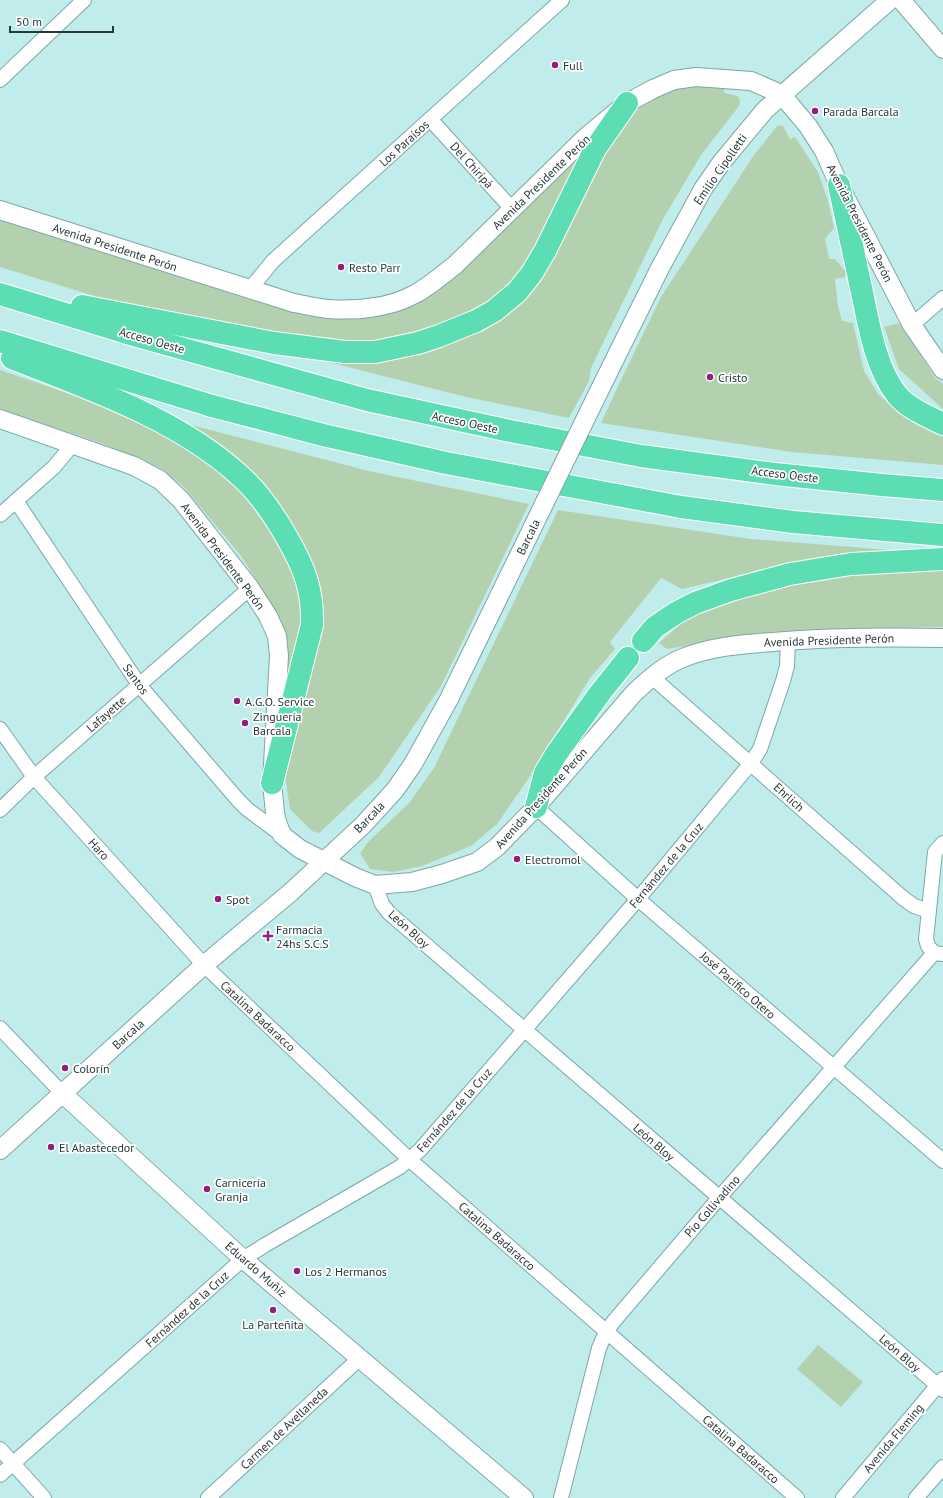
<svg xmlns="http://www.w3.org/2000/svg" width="943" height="1498" font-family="'PT Sans',sans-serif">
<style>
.green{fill:#b4d1af}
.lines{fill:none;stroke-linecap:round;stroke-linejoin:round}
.minor-casing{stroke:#7da7a7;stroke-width:16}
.tertiary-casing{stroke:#7da7a7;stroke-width:20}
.motorway-casing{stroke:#fff;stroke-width:24}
.minor{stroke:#fff;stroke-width:14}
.tertiary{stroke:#fff;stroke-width:18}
.motorway{stroke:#5dddb4;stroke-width:22}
.tertiary-bridge-casing{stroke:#7da7a7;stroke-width:20;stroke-linecap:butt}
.tertiary-bridge{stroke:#fff;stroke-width:18}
.poi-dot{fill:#911f7f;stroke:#fff;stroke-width:1.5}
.labels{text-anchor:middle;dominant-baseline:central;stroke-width:3.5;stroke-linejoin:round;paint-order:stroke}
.poi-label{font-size:12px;fill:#273838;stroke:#fff;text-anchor:start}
.street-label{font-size:12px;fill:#273838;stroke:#fff}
</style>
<rect width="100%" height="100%" fill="#c1ecec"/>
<g class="green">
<path d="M705 85 724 89V93L738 96 740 101 739 106 701 155 663 219 591 368 589 381 569 418 466 397 269 347 321 352 491 318 573 208 628 115 645 102 680 88Z"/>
<path d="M778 125 783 126 790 139 795 137 818 172 828 201 834 228 825 239 829 259H835L846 272 845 277 835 279 838 306 842 321 853 323 864 371 878 394 903 416 943 430V465L792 452 601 423 620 382 661 297 754 155Z"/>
<path d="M575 158 576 163 532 253 504 293 471 314 418 331 372 341 328 339 216 324 124 305 0 267V218L285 307H397Z"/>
<path d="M899 323 935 378 943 384V409L899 369 884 327Z"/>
<path d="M0 370 105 406 178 443 218 470 245 496 284 552 297 582 303 609 300 640 284 705 272 605 241 556 183 486 160 468 101 443 0 409Z"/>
<path d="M187 424 373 472 529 504 441 686 379 777 319 833 312 831 290 809 284 769 316 582Z"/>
<path d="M558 510 751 539 902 551 798 562 682 589 661 578 610 642 615 649 590 678 526 782 497 824 471 846 422 866 393 872 370 869 360 853 369 841 409 803 434 768Z"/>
<path d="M943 566V627H926L759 633 667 649 659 643 687 618 713 607 798 580Z"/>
<path d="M818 1345 863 1382 841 1407 797 1369Z"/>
</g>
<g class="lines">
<g class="minor-casing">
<g id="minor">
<path d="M0 80 84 0"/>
<path d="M430 119 513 210"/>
<path d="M250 289 273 261 562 0"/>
<path d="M912 325 943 298"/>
<path d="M16 501 140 686 238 800 247 809 282 835"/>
<path d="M0 515 54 467 73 444"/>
<path d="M652 677 903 898 914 906 929 911"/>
<path d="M0 729 34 777 204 965 410 1160 797 1498"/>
<path d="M536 807 638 899 943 1161"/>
<path d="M0 810 34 777 250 588"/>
<path d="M375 885 382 904 389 913 943 1390"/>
<path d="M943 954 934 953 928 946 926 939 935 852 943 843"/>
<path d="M0 1028 62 1093"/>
<path d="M0 1449 44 1498"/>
<path d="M0 1475 243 1259 265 1245 400 1167 420 1150 638 899 751 763 760 749 783 681 787 666 788 641"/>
<path d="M208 1498 360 1358"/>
<path d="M561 1498 599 1348 606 1332 614 1321 719 1198 934 953"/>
<path d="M843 1498 943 1379"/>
<path d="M916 1498 943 1467"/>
</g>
</g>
<g class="tertiary-casing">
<g id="tertiary">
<path d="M901 0 943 49"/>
<path d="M0 210 294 303C305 305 317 308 328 309 356 311 390 308 415 294 430 286 442 275 455 265L586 137 627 103 653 89 674 80 696 77 751 81 781 94 808 126 824 151 839 185 912 325 943 370"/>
<path d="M604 381 660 268 703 189 721 163 765 110 890 0"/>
<path d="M0 419 134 466 160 480 181 500 250 588 268 616 277 636 279 656 272 783 275 813 277 822 282 835 300 849 355 877 375 885 412 882 442 874 477 862 497 847 536 807 634 693C647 681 661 668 678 660 707 647 741 644 773 642 830 637 886 637 943 638"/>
<path d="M62 1093 243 1259 524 1498"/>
<path d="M0 1150 204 965 291 892 363 825 395 790 413 764 449 699 545 502"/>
</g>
</g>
<g class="motorway-casing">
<g id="motorway">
<path d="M839 185C846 218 853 251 860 283 868 319 874 366 897 395 909 409 927 416 943 424"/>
<path d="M0 294 137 336 367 400 510 431 641 456 775 474 882 485 943 490"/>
<path d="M82 306 274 343 345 352H375L418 343 439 336 476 321 494 311 517 292 532 273 545 251 595 149 627 103"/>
<path d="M0 341 212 406 323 435 446 463 681 507 793 522 943 535"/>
<path d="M12 358C89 389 176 418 238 474 257 490 274 515 286 536 304 567 313 589 312 625L272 783"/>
<path d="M643 641 655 627 676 613 695 603 731 590 790 574 851 564 943 559"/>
<path d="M536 807 545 773 557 753 600 693 628 658"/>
</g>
</g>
<use href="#minor" class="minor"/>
<use href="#tertiary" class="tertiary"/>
<use href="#motorway" class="motorway"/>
<g class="tertiary-bridge-casing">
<path id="tertiary-bridge" d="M545 502 604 381"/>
</g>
<use href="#tertiary-bridge" class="tertiary-bridge"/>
</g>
<g class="poi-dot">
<circle cx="555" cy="65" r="4"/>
<circle cx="815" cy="111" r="4"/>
<circle cx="341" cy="267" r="4"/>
<circle cx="710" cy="377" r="4"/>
<circle cx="237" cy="701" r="4"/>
<circle cx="245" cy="723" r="4"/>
<circle cx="517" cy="859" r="4"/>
<circle cx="218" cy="899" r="4"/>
<path d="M266 930h4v4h4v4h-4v4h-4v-4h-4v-4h4z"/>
<circle cx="65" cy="1068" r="4"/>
<circle cx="51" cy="1147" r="4"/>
<circle cx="207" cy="1189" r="4"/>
<circle cx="297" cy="1271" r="4"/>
<circle cx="273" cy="1310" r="4"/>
</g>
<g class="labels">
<g class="poi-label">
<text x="563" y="65">Full</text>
<text x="823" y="111">Parada Barcala</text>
<text x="349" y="267">Resto Parr</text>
<text x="718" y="377">Cristo</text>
<text x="245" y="701">A.G.O. Service</text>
<text x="253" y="716">Zinguería<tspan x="253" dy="14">Barcala</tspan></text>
<text x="525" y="859">Electromol</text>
<text x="226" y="899">Spot</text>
<text x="276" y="929">Farmacia<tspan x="276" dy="14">24hs S.C.S</tspan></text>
<text x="73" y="1068">Colorín</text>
<text x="59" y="1147">El Abastecedor</text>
<text x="215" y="1182">Carnicería<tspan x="215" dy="14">Granja</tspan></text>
<text x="305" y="1271">Los 2 Hermanos</text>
<text x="273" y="1324" text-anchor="middle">La Parteñita</text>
</g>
<g class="street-label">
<text transform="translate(404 143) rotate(-42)">Los Paraísos</text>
<text transform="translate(472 165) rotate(48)">Del Chiripá</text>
<text transform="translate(720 169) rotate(-55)">Emilio Cipolletti</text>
<text transform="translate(541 182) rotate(-44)">Avenida Presidente Perón</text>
<text transform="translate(860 223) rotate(63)">Avenida Presidente Perón</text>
<text transform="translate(115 247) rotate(18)">Avenida Presidente Perón</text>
<text transform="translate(152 340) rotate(16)">Acceso Oeste</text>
<text transform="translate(465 422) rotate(12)">Acceso Oeste</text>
<text transform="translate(785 474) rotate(7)">Acceso Oeste</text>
<text transform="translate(528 537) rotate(-64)">Barcala</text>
<text transform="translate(223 556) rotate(53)">Avenida Presidente Perón</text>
<text transform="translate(829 640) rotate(-2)">Avenida Presidente Perón</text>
<text transform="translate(136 679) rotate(54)">Santos</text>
<text transform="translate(106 714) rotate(-41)">Lafayette</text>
<text transform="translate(789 797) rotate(42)">Ehrlich</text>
<text transform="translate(541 798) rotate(-48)">Avenida Presidente Perón</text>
<text transform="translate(369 817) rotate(-46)">Barcala</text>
<text transform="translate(99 849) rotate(48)">Haro</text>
<text transform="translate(666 865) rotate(-50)">Fernández de la Cruz</text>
<text transform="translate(409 929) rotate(42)">León Bloy</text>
<text transform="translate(738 985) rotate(41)">José Pacífico Otero</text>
<text transform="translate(258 1016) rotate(43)">Catalina Badaracco</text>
<text transform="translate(128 1034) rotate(-42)">Barcala</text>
<text transform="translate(454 1110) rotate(-49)">Fernández de la Cruz</text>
<text transform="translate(654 1142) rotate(41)">León Bloy</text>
<text transform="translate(712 1206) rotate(-49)">Pio Collivadino</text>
<text transform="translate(497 1236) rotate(41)">Catalina Badaracco</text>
<text transform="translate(256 1269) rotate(41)">Eduardo Muñiz</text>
<text transform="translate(187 1309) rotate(-42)">Fernández de la Cruz</text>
<text transform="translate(900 1353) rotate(41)">León Bloy</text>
<text transform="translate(284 1428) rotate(-43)">Carmen de Avellaneda</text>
<text transform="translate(893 1438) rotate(-50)">Avenida Fleming</text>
<text transform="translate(741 1449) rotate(41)">Catalina Badaracco</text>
</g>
</g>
<path d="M10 26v6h103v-6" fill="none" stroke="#273838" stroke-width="2"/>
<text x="16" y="26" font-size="12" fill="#273838" stroke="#ffffff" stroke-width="3" paint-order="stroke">50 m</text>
</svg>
